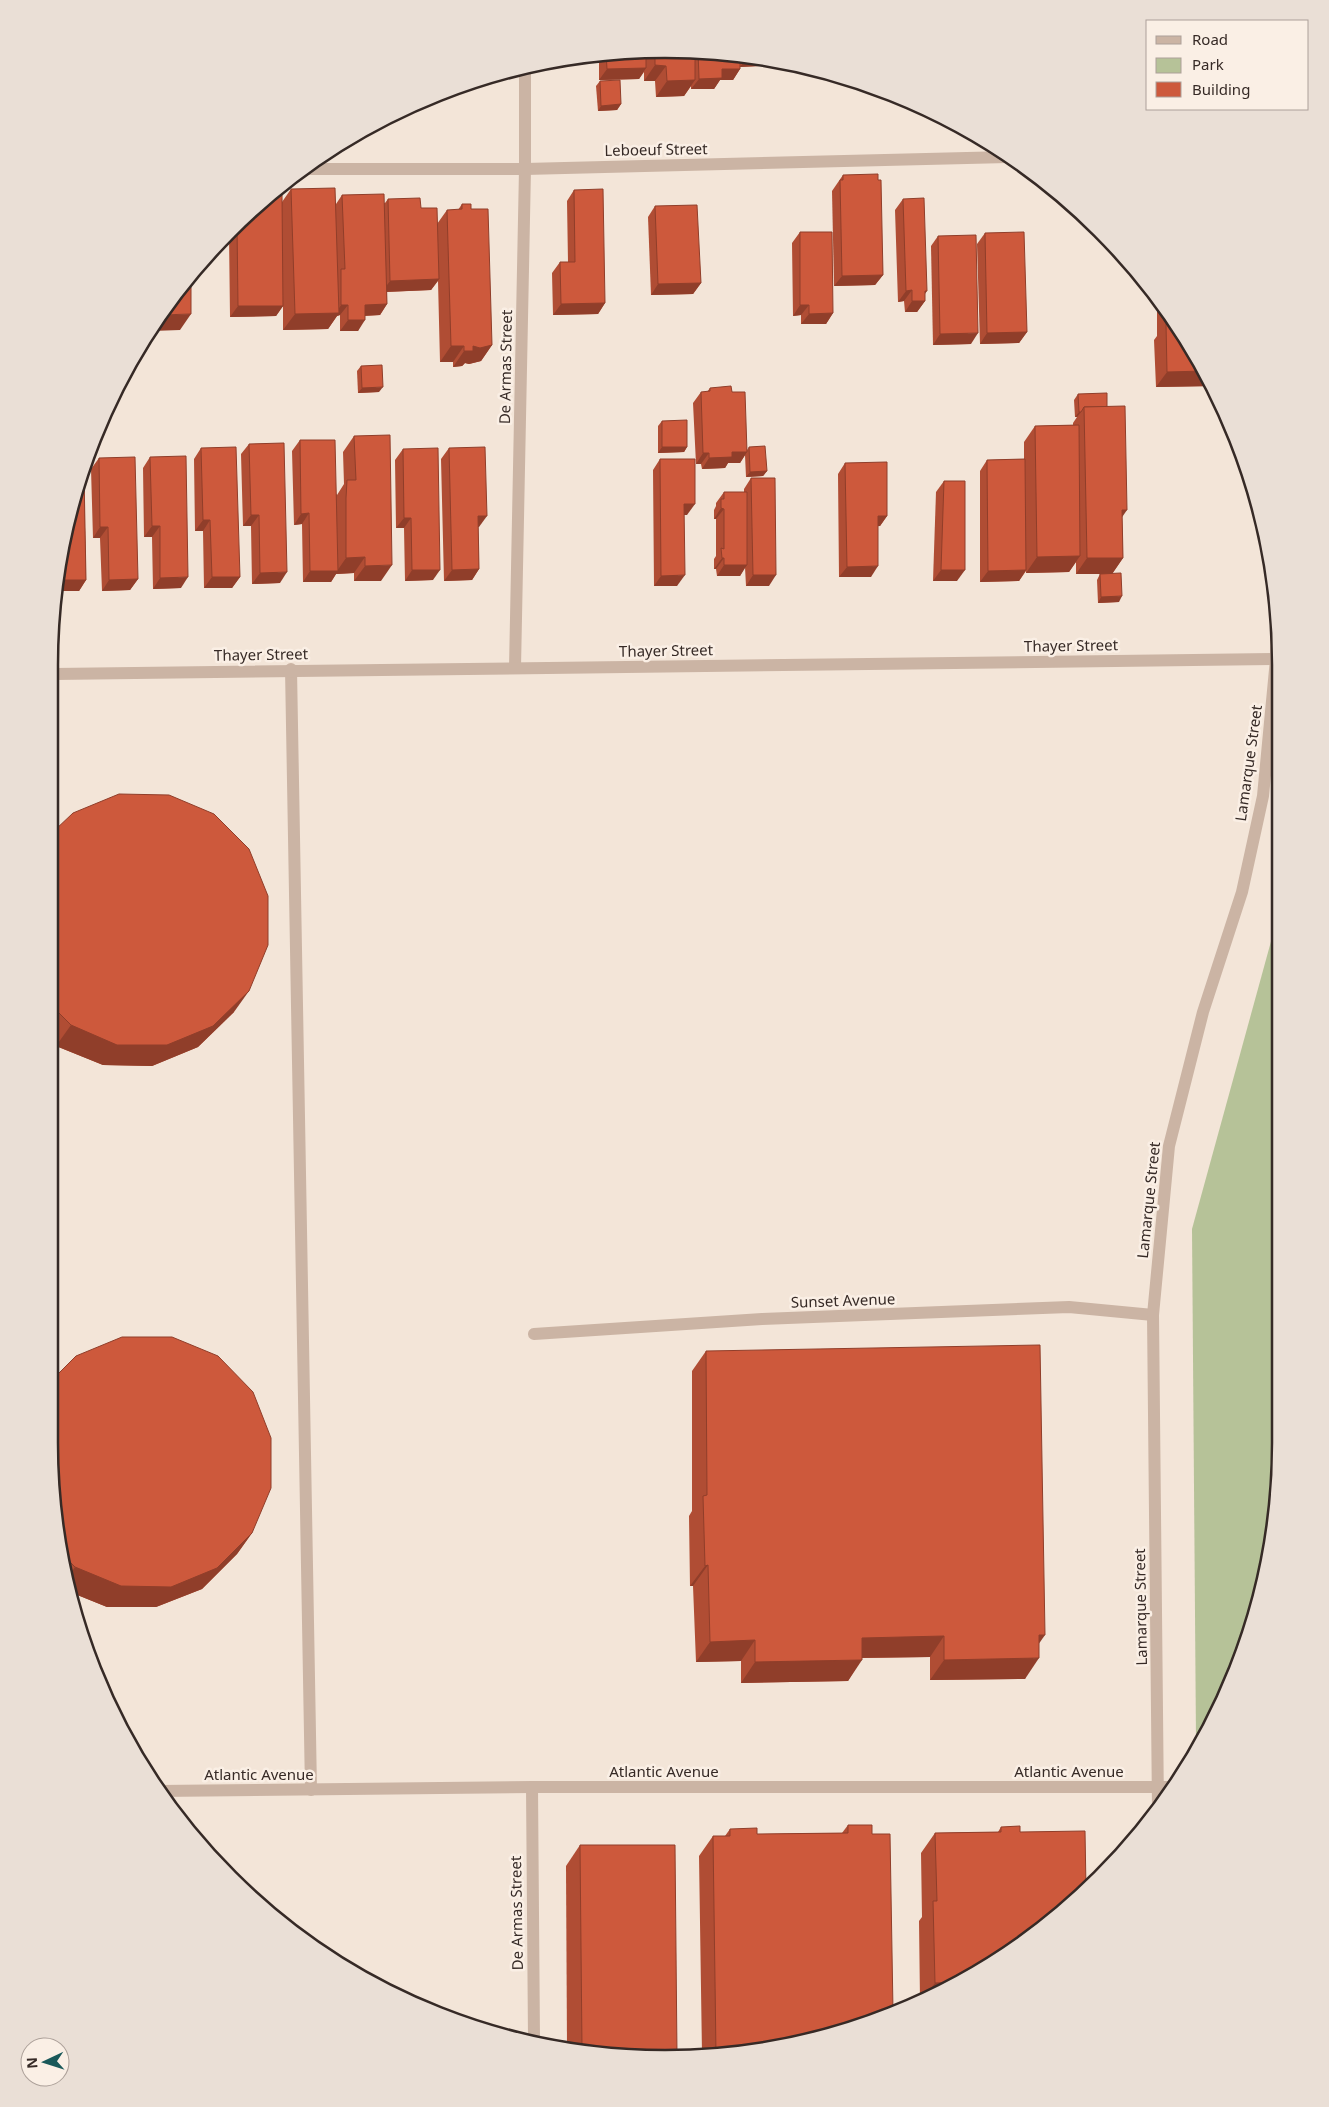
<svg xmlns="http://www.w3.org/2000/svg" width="1329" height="2107" font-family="'Noto Sans',sans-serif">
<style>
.green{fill:#b6c298}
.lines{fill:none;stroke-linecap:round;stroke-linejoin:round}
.service{stroke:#cbb4a4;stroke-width:12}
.minor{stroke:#cbb4a4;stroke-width:12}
.tertiary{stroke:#cbb4a4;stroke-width:12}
.wall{fill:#b04d34}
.shaded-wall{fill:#903e2a}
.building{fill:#cd593c;stroke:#903e2a}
.labels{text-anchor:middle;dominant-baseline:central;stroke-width:5;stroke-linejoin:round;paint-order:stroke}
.street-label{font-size:15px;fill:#362a26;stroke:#faefe5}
.rim{fill:none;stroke:#362a26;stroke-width:2.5}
</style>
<rect width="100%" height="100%" fill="#f3e5d8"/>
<path class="green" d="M1278 916 1275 1523 1233 1678 1196 1742 1192 1229Z"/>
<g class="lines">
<path class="service" d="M534 1334 762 1319 1069 1307 1153 1315"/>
<g class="minor">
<path d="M304 169H525L1008 157"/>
<path d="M515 668 525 169V68"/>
<path d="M291 669 311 1790"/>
<path d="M54 674 1279 659"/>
<path d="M532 1787 534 2039"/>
<path d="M158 1791 532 1787H1170"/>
</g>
<path class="tertiary" d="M1158 1809 1153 1315 1169 1146 1203 1012 1242 892 1263 796 1276 659V608"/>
</g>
<g class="wall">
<path d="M705 50 782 63 780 65 740 67V69L733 80H720L714 89H691V86L684 96 656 97 655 81H644V72L639 79 599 80V54Z"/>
<path d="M600 81 621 104 617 110 598 111 596 86Z"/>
<path d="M843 175 878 180 883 275 875 285 834 286 832 191Z"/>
<path d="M291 189 336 204 342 195 385 203 388 199 421 208 437 224 447 210H458L462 204 471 209 492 345 481 361 469 364 465 363 462 366 453 367V362H440L438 281 431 290 387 292V304L380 315 365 316 358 331H340V315L337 316 328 329 283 330V306L276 316 230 317 229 233 259 201 282 202Z"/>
<path d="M574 190 605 303 598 314 553 315 552 273 560 262H568L567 201Z"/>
<path d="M903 199 925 295V301L917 312H905L904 301 898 302 895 210Z"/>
<path d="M655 206 701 283 693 294 651 295 648 217Z"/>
<path d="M800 232 833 313 826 324H801V315L793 316 792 243Z"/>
<path d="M985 233 1027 332 1019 343 980 344 977 244Z"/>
<path d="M938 236 971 344 933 345 931 246Z"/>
<path d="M1157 296 1213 386 1156 387 1154 340 1157 336Z"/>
<path d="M361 366 379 392 358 393 357 371Z"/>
<path d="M710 388 732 392 747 450 749 447 767 471 763 476 746 477 745 455 740 463H728L725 468 702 469 701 464H696L693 403 701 392H707Z"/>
<path d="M1078 394 1107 407 1122 517 1123 558 1112 574 1119 602 1098 603 1097 580 1100 574H1111H1076V562L1069 572 1026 573V571L1019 581 980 582V471L987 460 1024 459V442L1035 426 1073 425V423L1077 417H1075L1074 400Z"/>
<path d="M662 421 687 447 684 452 658 453V426Z"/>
<path d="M354 436 381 581H354V573L336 574 331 582H303L302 524 294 525 292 451 300 440 337 495 344 484 343 452Z"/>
<path d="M249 444 280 583 252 584 251 526H243L241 454Z"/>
<path d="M201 448 240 577 232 588H204L203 531H195L194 459Z"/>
<path d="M449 448 479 527H478L479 569 472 580 444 581 441 459Z"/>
<path d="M403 449 433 580 405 581 404 528H396L395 460Z"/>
<path d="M150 457 181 588 153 589 152 537H144L143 468Z"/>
<path d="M99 458 138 579 130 590 102 591 100 538H93L91 469Z"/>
<path d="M660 459 687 515H684L677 586H654L653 470Z"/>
<path d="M845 463 887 516 880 526H878L871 577H839L838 474Z"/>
<path d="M84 473 86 580 79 591H54V584Z"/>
<path d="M751 478 769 586H746L745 567 740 576H717L716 569H714V559L716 556V519H714V510L716 506V503L724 492H744V489Z"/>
<path d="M944 481 957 581H933L936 492Z"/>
<path d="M54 831 234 1012 198 1047 152 1066 103 1065 56 1046 54 1043Z"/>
<path d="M706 1351 1039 1643 1025 1679 930 1680V1657L862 1658 848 1681 741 1683V1661L696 1662 693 1586H690L689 1516 692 1511V1371Z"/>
<path d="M54 1523 252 1533 237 1554 202 1589 156 1607H107L70 1592Z"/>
<path d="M848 1825H872L745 2053 702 2054 699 1856 713 1836H725L730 1829 757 1834 842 1833Z"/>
<path d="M1001 1827 1020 1832 937 1995 920 2001 919 1921 922 1917 921 1853 935 1833 998 1832Z"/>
<path d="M580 1845 625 2057 567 2046 566 1866Z"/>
</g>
<g class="shaded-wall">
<path d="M747 57 782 63 780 65 740 67Z"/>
<path d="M655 65 666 66 655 81H644Z"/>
<path d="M646 68 639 79 599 80 607 69Z"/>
<path d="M722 69H740L733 80H720L714 89H691L699 79Z"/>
<path d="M695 80 684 96 656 97 667 81Z"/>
<path d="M621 104 617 110 598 111 601 106Z"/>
<path d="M883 275 875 285 834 286 842 276Z"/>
<path d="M439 279 431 290 382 292 390 281Z"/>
<path d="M701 283 693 294 651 295 658 284Z"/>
<path d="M912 290 904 301 898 302 906 291Z"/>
<path d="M925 291H927L920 301H925L917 312H905L912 301Z"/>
<path d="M605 303 598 314 553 315 561 304Z"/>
<path d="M387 304 380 315 357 316 365 305Z"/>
<path d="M341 305H348L340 315 337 316 328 329 283 330 295 314 336 313Z"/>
<path d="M800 305H809L801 315 793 316Z"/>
<path d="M238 306H283L276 316 230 317Z"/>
<path d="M833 313 826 324H801L809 314Z"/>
<path d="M191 314 180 330 152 331 161 315Z"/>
<path d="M348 320H365L358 331H340Z"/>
<path d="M1027 332 1019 343 980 344 987 333Z"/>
<path d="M978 333 971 344 933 345 940 334Z"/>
<path d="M492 345 481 361 469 364 465 363 462 366 453 367 464 351 473 346Z"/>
<path d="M451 346H464L453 362H440Z"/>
<path d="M1204 371 1213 386 1156 387 1167 372Z"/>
<path d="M383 387 379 392 358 393 362 388Z"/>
<path d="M1079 412H1081L1077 417H1075Z"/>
<path d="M662 447H687L684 452 658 453Z"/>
<path d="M732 452H747L740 463H728L725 468 702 469 709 458Z"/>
<path d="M703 453H709L701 464H696Z"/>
<path d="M767 471 763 476 746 477 750 472Z"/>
<path d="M684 504H695L687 515H676Z"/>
<path d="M721 508 724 509 716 519H714Z"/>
<path d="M1122 510H1127L1116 526Z"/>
<path d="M309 513 302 524 294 525 301 514Z"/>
<path d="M251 515H259L251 526H243Z"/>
<path d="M478 516H487L479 527H470Z"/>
<path d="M878 516H887L880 526 870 527Z"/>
<path d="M404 518H411L404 528H396Z"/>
<path d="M203 520H210L203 531H195Z"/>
<path d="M152 526H160L152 537H144Z"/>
<path d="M100 527H108L100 538H93Z"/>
<path d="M1080 556 1069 572 1026 573 1037 557Z"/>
<path d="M365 557 354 573 336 574 331 582H303L310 571H337L346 558Z"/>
<path d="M722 558H724L716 569H714Z"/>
<path d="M1087 558H1123L1112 574H1076Z"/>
<path d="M392 565 381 581H354L365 566Z"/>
<path d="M724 565H747L740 576H717Z"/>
<path d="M878 566 871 577H839L847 567Z"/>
<path d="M479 569 472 580 444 581 452 570Z"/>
<path d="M412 570H440L433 580 405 581Z"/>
<path d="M941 570H965L957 581H933Z"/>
<path d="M1026 570 1019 581 980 582 988 571Z"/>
<path d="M287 572 280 583 252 584 260 573Z"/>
<path d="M685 575 677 586H654L661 576Z"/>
<path d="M753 575H776L769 586H746Z"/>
<path d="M188 577 181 588 153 589 160 578Z"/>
<path d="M212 577H240L232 588H204Z"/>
<path d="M138 579 130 590 102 591 109 580Z"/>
<path d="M58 580H86L79 591H54V586Z"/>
<path d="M1122 596 1119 602 1098 603 1101 597Z"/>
<path d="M249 991 234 1012 198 1047 152 1066 103 1065 56 1046 71 1025Z"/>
<path d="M252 1533 237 1554 202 1589 156 1607H107L70 1592 67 1579 75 1567Z"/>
<path d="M708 1565 693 1586H690L705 1566Z"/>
<path d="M1039 1635H1045L1031 1655Z"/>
<path d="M944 1636 930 1657 848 1658 862 1638Z"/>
<path d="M755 1640 741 1661 696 1662 710 1642Z"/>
<path d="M1039 1658 1025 1679 930 1680 944 1660Z"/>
<path d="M862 1660 848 1681 741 1683 755 1662Z"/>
<path d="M958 1982 937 1995 922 2000 935 1983Z"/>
</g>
<g class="building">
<path d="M695 50V80L667 81 666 66 655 65V52Z"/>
<path d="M698 50H705L740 56V69H722V78L699 79Z"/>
<path d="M646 52V68L607 69 606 53Z"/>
<path d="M620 80 621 104 601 106 600 81Z"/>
<path d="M878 174V180H881L883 275 842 276 840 180H843V175Z"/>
<path d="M335 188 339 313 295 314 291 189Z"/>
<path d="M603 189 605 303 561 304 560 262H575L574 190Z"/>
<path d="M384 194 387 304 365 305V320H348V305H341V269H345L342 195Z"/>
<path d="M268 195H282L283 306H238L237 225 259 201Z"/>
<path d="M420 198 421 208H437L439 279 390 281 388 199Z"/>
<path d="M924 198 927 291H925V301H912V290L906 291 903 199Z"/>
<path d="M462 204H471V209H488L492 345 480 348 473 346V351H464V346H451L447 210 462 209Z"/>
<path d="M697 205 701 283 658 284 655 206Z"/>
<path d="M800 232H832L833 313 809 314V305H800Z"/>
<path d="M1024 232 1027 332 987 333 985 233Z"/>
<path d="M976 235 978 333 940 334 938 236Z"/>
<path d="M191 274V314L161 315 176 289Z"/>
<path d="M1168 314 1204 371 1167 372 1166 324H1168Z"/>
<path d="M382 365 383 387 362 388 361 366Z"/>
<path d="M731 386 732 392H745L747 452H732V457L709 458V453H703L701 392 710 391V388Z"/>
<path d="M1107 393V407H1084L1081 412H1079L1078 394Z"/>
<path d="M1125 406 1127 510H1122L1123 558H1087L1084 407Z"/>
<path d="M687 420V447H662V421Z"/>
<path d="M1079 425 1080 556 1037 557 1035 426Z"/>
<path d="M390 435 392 565 365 566V557L346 558V498L347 480H356L354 436Z"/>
<path d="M300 440H335L338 571H310L309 513 301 514Z"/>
<path d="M284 443 287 572 260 573 259 515H251L249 444Z"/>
<path d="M765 446 767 471 750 472 749 447Z"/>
<path d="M236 447 240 577H212L210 520H203L201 448Z"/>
<path d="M485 447 487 516H478L479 569 452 570 449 448Z"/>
<path d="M438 448 440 570H412L411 518H404L403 449Z"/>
<path d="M186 456 188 577 160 578V526H152L150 457Z"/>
<path d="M135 457 138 579 109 580 108 527H100L99 458Z"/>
<path d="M660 459H695V504H684L685 575 661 576Z"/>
<path d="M1025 459 1026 570 988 571 987 460Z"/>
<path d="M887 462V516H878V566L847 567 845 463Z"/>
<path d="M84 473 86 580H58V571Z"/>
<path d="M751 478H775L776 575H753Z"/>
<path d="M944 481H965V570H941Z"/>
<path d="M724 492H747V565H724V558H722L721 548 724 549V509L721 508V499H724Z"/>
<path d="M1121 573 1122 596 1101 597 1100 574Z"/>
<path d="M119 794 169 795 214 814 249 849 268 896V945L249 991 213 1026 167 1045H117L71 1025 54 1008V831L73 813Z"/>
<path d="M122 1337H172L218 1356 253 1392 271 1438V1488L252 1533 217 1568 171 1587 121 1586 75 1567 61 1553 54 1523V1378L76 1356Z"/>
<path d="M1040 1345 1045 1635H1039V1658L944 1660V1636L862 1638V1660L755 1662V1640L710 1642 708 1565 705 1566 703 1496 707 1495 706 1351Z"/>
<path d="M848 1825H872V1834H890L893 2011 824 2037 745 2053 716 2054 713 1836H730V1829L757 1828V1834L848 1833Z"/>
<path d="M1020 1826V1832L1085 1831 1086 1889 1071 1905 1006 1955 958 1982 935 1983 933 1901H937L935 1833 1001 1832V1827Z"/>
<path d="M580 1845H675L677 2055 625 2057 582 2048Z"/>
</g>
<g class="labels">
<g class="street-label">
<text transform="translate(656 149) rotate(-1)">Leboeuf Street</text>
<text transform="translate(505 367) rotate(-89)">De Armas Street</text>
<text transform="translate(1071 645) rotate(-1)">Thayer Street</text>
<text transform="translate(666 650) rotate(-1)">Thayer Street</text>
<text transform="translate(261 654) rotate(-1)">Thayer Street</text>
<text transform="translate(1248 763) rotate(-82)">Lamarque Street</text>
<text transform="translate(1148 1200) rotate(-84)">Lamarque Street</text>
<text transform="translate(843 1300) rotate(-2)">Sunset Avenue</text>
<text transform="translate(1140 1607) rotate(-91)">Lamarque Street</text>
<text x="664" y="1771">Atlantic Avenue</text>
<text x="1069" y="1771">Atlantic Avenue</text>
<text x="259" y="1774">Atlantic Avenue</text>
<text transform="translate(516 1913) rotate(-91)">De Armas Street</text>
</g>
</g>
<path d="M0 0H1329V2107H0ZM665 58H665A607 607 0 0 1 1272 665V1443A607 607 0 0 1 665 2050H665A607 607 0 0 1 58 1443V665A607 607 0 0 1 665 58Z" fill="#eadfd6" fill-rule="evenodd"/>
<path class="rim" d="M665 58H665A607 607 0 0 1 1272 665V1443A607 607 0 0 1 665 2050H665A607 607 0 0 1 58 1443V665A607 607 0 0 1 665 58Z"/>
<rect x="1146" y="20" width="162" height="90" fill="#faefe5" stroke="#aca099"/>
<rect x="1156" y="36" width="25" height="8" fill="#cbb4a4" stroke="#aca099"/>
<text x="1192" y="45" font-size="15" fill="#362a26">Road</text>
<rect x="1156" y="58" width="25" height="15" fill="#b6c298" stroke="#aca099"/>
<text x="1192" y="70" font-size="15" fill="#362a26">Park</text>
<rect x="1156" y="82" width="25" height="15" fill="#cd593c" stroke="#aca099"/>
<text x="1192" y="95" font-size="15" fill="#362a26">Building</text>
<g transform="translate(45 2062) rotate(266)"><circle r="24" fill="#faefe5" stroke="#aca099"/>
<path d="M0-4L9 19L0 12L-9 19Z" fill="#195859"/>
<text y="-8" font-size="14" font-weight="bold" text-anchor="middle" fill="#362a26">N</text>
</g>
</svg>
